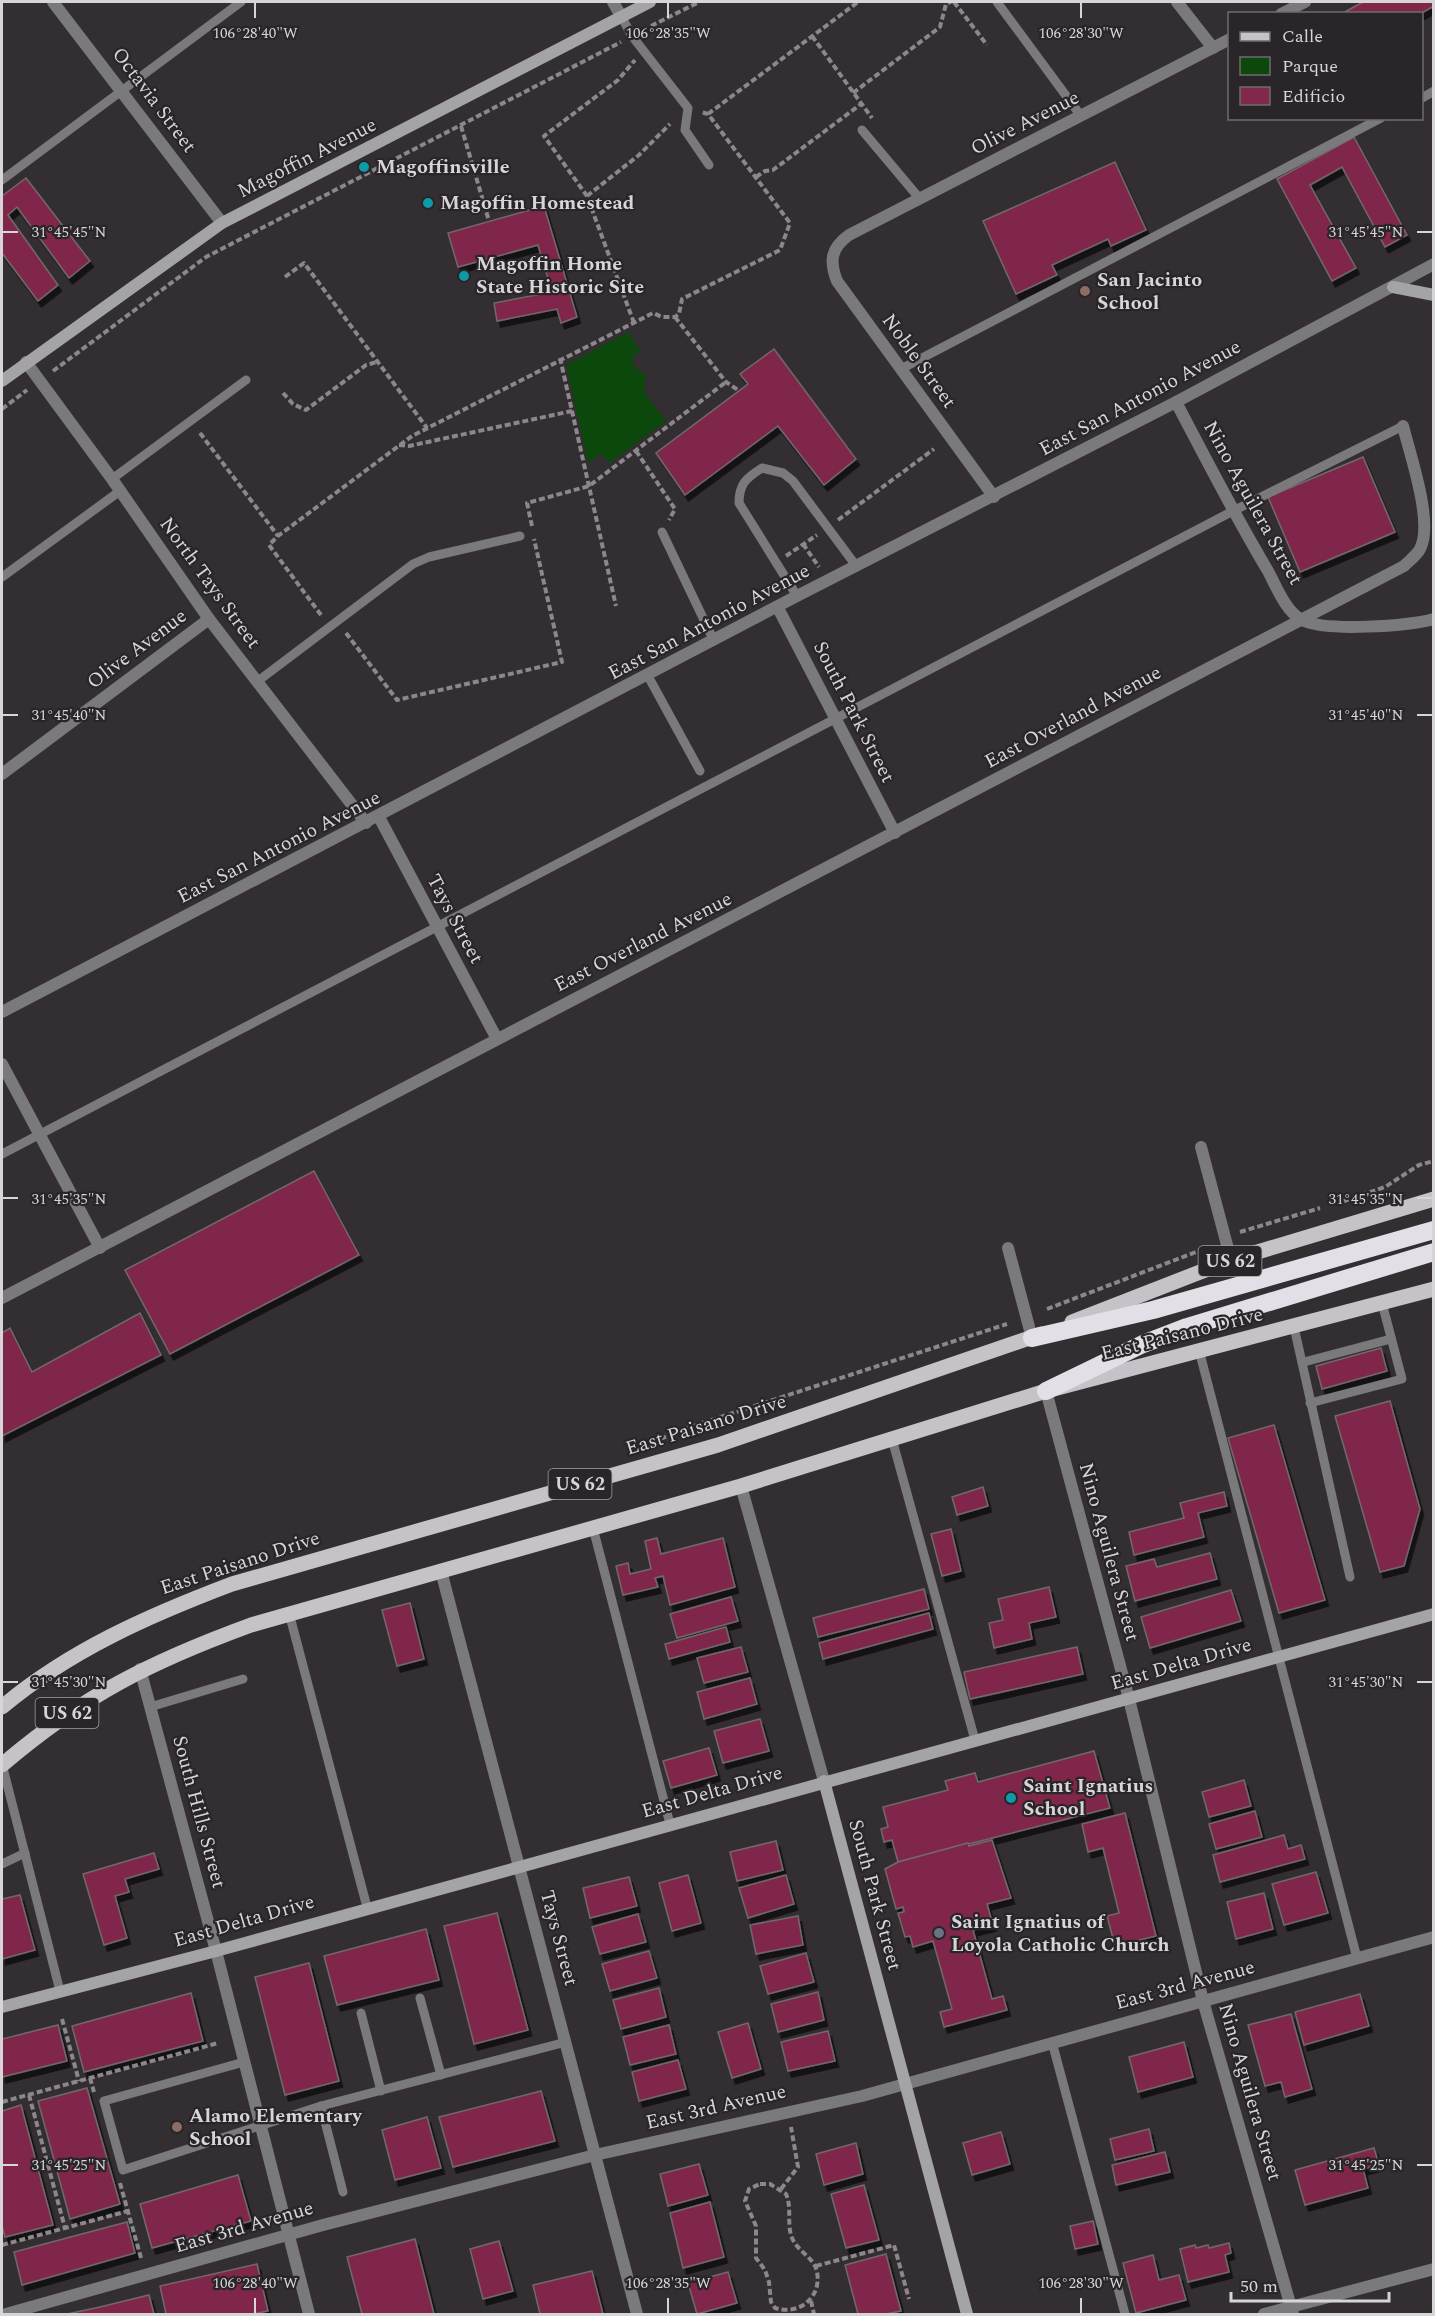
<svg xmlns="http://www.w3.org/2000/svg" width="1435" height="2316" font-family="Spectral,serif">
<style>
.green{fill:#0c470c}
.building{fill:#81284c;stroke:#6f696a;stroke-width:1.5;filter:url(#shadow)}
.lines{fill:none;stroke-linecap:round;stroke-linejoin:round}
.path{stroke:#8b878a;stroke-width:4;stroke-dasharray:6 3;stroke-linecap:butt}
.lane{stroke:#7a797c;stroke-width:9}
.street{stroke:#7a797c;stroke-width:12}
.secondary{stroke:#a4a3a7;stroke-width:12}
.primary{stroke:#c5c3c8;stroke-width:15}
.highway{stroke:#e2e0e6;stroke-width:18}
.ticks{fill:none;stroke:#d7d5d7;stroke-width:2}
.culture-dot{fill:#0f9aa8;stroke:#292528;stroke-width:2}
.education-dot{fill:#8d6e63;stroke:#292528;stroke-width:2}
.worship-dot{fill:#6b7280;stroke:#292528;stroke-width:2}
.labels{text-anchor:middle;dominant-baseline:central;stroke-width:4.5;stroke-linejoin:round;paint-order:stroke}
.shield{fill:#292528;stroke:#a3a0a2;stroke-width:1.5}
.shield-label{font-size:18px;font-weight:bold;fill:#d7d5d7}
.street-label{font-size:20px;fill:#d7d5d7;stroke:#292528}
.poi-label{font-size:20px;font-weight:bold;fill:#d7d5d7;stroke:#292528;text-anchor:start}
.ticks-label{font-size:15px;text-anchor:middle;fill:#d7d5d7;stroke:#292528;stroke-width:4.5;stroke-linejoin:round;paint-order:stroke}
</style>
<defs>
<filter id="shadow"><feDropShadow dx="3.5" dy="6" stdDeviation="0" flood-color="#0009"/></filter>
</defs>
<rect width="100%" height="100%" fill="#332e32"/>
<path class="green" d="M628 332 641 353H636L632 358 635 368 646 374 644 392 666 421 610 463 601 454 588 463 566 365Z"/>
<g class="building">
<path d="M1363 2H1434V6L1420 14H1341Z"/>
<path d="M1354 137 1407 235 1385 247 1342 167 1310 185 1356 268 1332 281 1277 179Z"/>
<path d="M1115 162 1146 230 1111 246 1108 239 1052 265 1057 275 1016 294 983 221Z"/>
<path d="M26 178 90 261 69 278 17 207 8 215 58 285 38 301 2 253V196Z"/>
<path d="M544 206 577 317 561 323 557 309 497 321 494 303 552 292 538 245 458 267 448 233Z"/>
<path d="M774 349 856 459 824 485 778 426 685 495 656 453 748 384 740 374Z"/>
<path d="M1363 457 1395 532 1300 572 1268 497Z"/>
<path d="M314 1171 359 1255 170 1354 125 1270Z"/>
<path d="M140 1313 161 1355 2 1436V1333L10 1328 32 1372Z"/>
<path d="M1381 1348 1387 1371 1322 1389 1316 1366Z"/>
<path d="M1390 1401 1420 1509 1404 1566 1380 1572 1335 1416Z"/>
<path d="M1274 1425 1325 1600 1279 1613 1228 1438Z"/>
<path d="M983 1487 988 1506 957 1515 952 1497Z"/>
<path d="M1224 1492 1227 1506 1198 1513 1204 1537 1134 1555 1129 1532 1184 1518 1180 1503Z"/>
<path d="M951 1529 961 1571 942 1576 931 1534Z"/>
<path d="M657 1538 661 1554 723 1538 735 1587 670 1605 663 1576 655 1578 658 1587 623 1595 616 1566 628 1563 630 1574 651 1569 645 1541Z"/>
<path d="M1210 1553 1217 1579 1135 1601 1126 1566 1154 1559 1157 1567Z"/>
<path d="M1049 1587 1056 1617 1029 1623 1032 1639 994 1648 989 1623 1003 1620 998 1599Z"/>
<path d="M924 1589 929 1609 818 1637 813 1618Z"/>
<path d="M1231 1590 1241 1621 1150 1648 1141 1617Z"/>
<path d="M731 1597 738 1621 677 1638 670 1614Z"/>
<path d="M410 1603 424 1659 397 1666 382 1610Z"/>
<path d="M929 1613 933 1629 823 1659 819 1643Z"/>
<path d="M726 1627 730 1642 669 1659 665 1644Z"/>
<path d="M741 1647 748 1672 704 1683 697 1658Z"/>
<path d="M1077 1647 1083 1674 970 1699 964 1672Z"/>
<path d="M750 1678 757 1704 704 1719 697 1692Z"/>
<path d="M760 1719 769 1751 723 1763 714 1731Z"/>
<path d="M709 1748 717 1775 671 1788 663 1761Z"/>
<path d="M1094 1751 1110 1808 898 1862 892 1840 884 1842 881 1829 888 1827 883 1807 948 1790 945 1781 975 1773 978 1782Z"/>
<path d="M1244 1780 1251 1806 1209 1817 1202 1792Z"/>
<path d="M1255 1811 1262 1837 1216 1849 1209 1824Z"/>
<path d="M1125 1813 1156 1936 1115 1946 1107 1916 1119 1913 1103 1848 1088 1852 1082 1824Z"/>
<path d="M1284 1835 1288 1849 1301 1845 1305 1859 1220 1882 1213 1855Z"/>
<path d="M992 1840 1011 1898 987 1904 993 1925 973 1930 992 1999 1003 1996 1007 2010 944 2027 940 2012 952 2009 933 1941 913 1947 910 1936 905 1937 898 1913 904 1912 903 1907 896 1909 885 1869 898 1862 968 1843 969 1846Z"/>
<path d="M776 1841 783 1870 737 1881 730 1852Z"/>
<path d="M154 1853 159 1869 125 1879 129 1892 115 1896 127 1938 104 1945 83 1874Z"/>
<path d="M1316 1872 1328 1913 1284 1925 1272 1884Z"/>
<path d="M688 1875 701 1923 672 1931 659 1883Z"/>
<path d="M786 1875 794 1904 748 1918 739 1888Z"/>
<path d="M629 1877 637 1906 590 1918 583 1888Z"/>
<path d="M1264 1893 1273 1929 1236 1939 1227 1902Z"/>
<path d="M20 1895 35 1950 2 1959V1899Z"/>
<path d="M497 1913 528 2030 474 2044 444 1926Z"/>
<path d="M638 1914 646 1942 600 1954 592 1927Z"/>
<path d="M798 1916 803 1945 756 1954 750 1925Z"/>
<path d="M426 1929 439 1980 337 2005 324 1956Z"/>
<path d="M649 1951 657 1978 610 1991 602 1964Z"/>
<path d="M806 1953 814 1982 768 1994 760 1966Z"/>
<path d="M309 1963 339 2081 285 2095 255 1977Z"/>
<path d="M659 1988 666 2017 621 2029 613 2000Z"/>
<path d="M818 1992 824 2020 778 2032 771 2004Z"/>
<path d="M191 1993 203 2041 84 2072 72 2026Z"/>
<path d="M1360 1994 1369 2026 1304 2045 1295 2012Z"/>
<path d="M1291 2014 1312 2089 1285 2097 1281 2082 1265 2086 1248 2025Z"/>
<path d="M748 2023 761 2069 732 2078 718 2032Z"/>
<path d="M58 2025 67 2061 2 2077V2039Z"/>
<path d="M669 2025 676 2054 630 2065 623 2037Z"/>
<path d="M828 2031 835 2061 788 2071 781 2042Z"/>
<path d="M1184 2042 1193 2077 1138 2092 1129 2057Z"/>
<path d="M678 2060 686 2089 639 2101 632 2072Z"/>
<path d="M87 2088 120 2204 70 2219 38 2101Z"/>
<path d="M541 2091 555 2141 453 2167 439 2117Z"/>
<path d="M21 2105 53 2225 5 2237 2 2226V2111Z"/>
<path d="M427 2117 441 2168 395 2180 382 2130Z"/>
<path d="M1149 2129 1154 2151 1115 2160 1110 2139Z"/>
<path d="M1001 2132 1010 2164 972 2175 963 2143Z"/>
<path d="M856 2143 863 2174 824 2185 816 2154Z"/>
<path d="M1374 2148 1379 2165 1363 2169 1368 2188 1305 2205 1295 2170Z"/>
<path d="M1165 2152 1170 2172 1116 2185 1112 2165Z"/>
<path d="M699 2164 708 2195 668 2206 660 2174Z"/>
<path d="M238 2175 251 2221 152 2248 140 2204Z"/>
<path d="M864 2185 879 2240 846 2248 831 2194Z"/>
<path d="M710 2202 724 2257 683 2268 670 2213Z"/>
<path d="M1093 2221 1098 2244 1075 2249 1070 2226Z"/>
<path d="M127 2222 135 2253 22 2285 14 2252Z"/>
<path d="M415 2239 434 2314H362L347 2257Z"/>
<path d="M499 2241 513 2291 483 2299 470 2249Z"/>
<path d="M1229 2243 1231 2253 1225 2255 1229 2272 1188 2282 1180 2249 1195 2245 1196 2248 1208 2245 1209 2248Z"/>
<path d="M886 2254 901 2311 886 2314H858L845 2265Z"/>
<path d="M1153 2255 1159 2280 1179 2275 1186 2300 1136 2313 1123 2263Z"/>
<path d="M257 2264 268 2311 253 2314H166L160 2286Z"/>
<path d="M592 2271 603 2314H540L533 2285Z"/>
<path d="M728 2272 737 2303 697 2314 688 2283Z"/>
<path d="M149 2295 154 2314H67L100 2307Z"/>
</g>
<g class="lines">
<g class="path">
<path d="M954 2 987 45"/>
<path d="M643 30 699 2"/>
<path d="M812 36 872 118"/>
<path d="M853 93 940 27 946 4 951 2"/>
<path d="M708 114 858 2"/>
<path d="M461 126 489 221"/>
<path d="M756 177 765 171 773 170 861 104"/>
<path d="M587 196 639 155 670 124"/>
<path d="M285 277 304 263 427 428"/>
<path d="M675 317 726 382 738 390"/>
<path d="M634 323 587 196 544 136 618 80 635 60"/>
<path d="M560 358 616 606"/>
<path d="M53 371 206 257 621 42"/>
<path d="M283 393 293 404 306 410 366 365 377 362"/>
<path d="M2 409 27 390"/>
<path d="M200 433 278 536"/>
<path d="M399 445 409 446 572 411"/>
<path d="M636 451 675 509 669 520"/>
<path d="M838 520 934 449"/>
<path d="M532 526 527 503 589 486 726 382"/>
<path d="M803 544 819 567"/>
<path d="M786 556 817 535"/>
<path d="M321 615 269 545 278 536 412 436 653 313 662 317H675L679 314 682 299 780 250 790 223 708 114 701 112"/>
<path d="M346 633 397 700 562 662 534 539"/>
<path d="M1344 1201 1385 1187 1419 1165 1434 1161"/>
<path d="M1240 1232 1320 1208"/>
<path d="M1047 1309 1209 1247"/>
<path d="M652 1442 699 1424 1007 1324"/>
<path d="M62 2019 79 2081"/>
<path d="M90 2078 94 2092"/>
<path d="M29 2095 65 2228"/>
<path d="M2 2102 218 2043"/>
<path d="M120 2183 141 2258"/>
<path d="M760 2184H770L786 2194C792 2208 787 2221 791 2235 796 2252 814 2256 817 2272 822 2297 799 2316 775 2308L771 2302 769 2282 765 2270 756 2258V2226L745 2201 749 2189Z"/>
<path d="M781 2189 798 2167 791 2127"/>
<path d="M2 2245 128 2211"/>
<path d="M816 2266 894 2245 909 2299"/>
<path d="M811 2301 814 2314"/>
</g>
<g class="lane">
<path d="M997 2 1081 116"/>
<path d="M621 16 632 36 688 108 685 130 709 165"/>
<path d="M1422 98 1434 91"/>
<path d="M862 130 920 199"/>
<path d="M2 180 241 2"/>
<path d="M901 369 1381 118"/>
<path d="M112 479 246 380"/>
<path d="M662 532 714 641"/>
<path d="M2 577 120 491"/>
<path d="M797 596 739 503C739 484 746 478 762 468L783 473 793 481 857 567"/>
<path d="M648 676 700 771"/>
<path d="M258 681 413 564 429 557 520 536"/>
<path d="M2 1154 1233 511 1403 426"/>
<path d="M1294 1327 1350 1577"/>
<path d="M1199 1350 1357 1958"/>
<path d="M1304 1362 1391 1339"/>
<path d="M1310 1403 1402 1379 1382 1303"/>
<path d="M892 1439 975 1740"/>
<path d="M593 1528 670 1824"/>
<path d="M289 1613 367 1907"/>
<path d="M150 1707 243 1679"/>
<path d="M2 1764 60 1991"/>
<path d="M2 1864 25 1853"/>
<path d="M420 1998 441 2075"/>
<path d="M361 2013 381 2091"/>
<path d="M1052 2042 1125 2314"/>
<path d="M244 2062 104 2101 123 2170 321 2106 566 2042"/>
<path d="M321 2106 343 2192"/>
</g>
<g class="street">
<path d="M53 2 222 223"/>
<path d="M613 2 621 16"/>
<path d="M1177 2 1213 48"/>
<path d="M1281 14 1305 2"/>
<path d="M26 362 112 479 209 619 366 823"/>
<path d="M1176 402C1206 459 1235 516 1268 571 1276 586 1286 612 1302 620 1325 632 1408 626 1434 619"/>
<path d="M994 497 837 281C829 261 831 248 849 235L1230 39"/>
<path d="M778 608 895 833"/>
<path d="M2 774 209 619"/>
<path d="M379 817 497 1039"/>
<path d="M2 1012 797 596 1176 402 1434 264"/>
<path d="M2 1064 100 1248"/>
<path d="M1201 1147 1231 1260"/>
<path d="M1008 1248 1032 1338"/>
<path d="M2 1298 1404 566C1409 561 1417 555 1420 549 1434 523 1410 455 1403 426"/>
<path d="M1046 1391 1129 1699 1203 2001 1293 2314"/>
<path d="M741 1486 824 1781"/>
<path d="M441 1571 637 2314"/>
<path d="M140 1669 216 1951 309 2314"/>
<path d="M6 2314 323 2225 595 2155 862 2096 1434 1937"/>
<path d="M1264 2314 1434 2269"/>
</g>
<g class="secondary">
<path d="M1393 287 1434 295"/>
<path d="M2 381 222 223 650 2"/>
<path d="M824 1781 967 2314"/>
<path d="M2 2007 216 1951 1434 1614"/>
</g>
<g class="primary">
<path d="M1072 1322 1231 1260 1434 1199"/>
<path d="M2 1707C70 1650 150 1615 232 1584L718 1445 1041 1334"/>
<path d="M2 1765C84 1695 150 1662 251 1625L741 1486 1046 1391 1434 1289"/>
</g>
<g class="highway">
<path d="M1032 1338 1153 1310 1434 1230"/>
<path d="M1046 1391 1143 1344 1187 1327 1434 1252"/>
</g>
</g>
<path class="ticks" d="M255 3V18M668 3V18M1081 3V18M3 232H18M1417 232H1432M3 715H18M1417 715H1432M3 1198H18M1417 1198H1432M3 1682H18M1417 1682H1432M3 2165H18M1417 2165H1432M255 2298V2313M668 2298V2313M1081 2298V2313"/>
<g class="culture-dot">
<circle cx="364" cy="167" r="6"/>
<circle cx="428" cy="203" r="6"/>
<circle cx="464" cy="276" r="6"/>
<circle cx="1011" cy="1798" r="6"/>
</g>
<g class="education-dot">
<circle cx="1085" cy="291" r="6"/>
<circle cx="177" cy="2127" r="6"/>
</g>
<circle class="worship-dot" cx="939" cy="1933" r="6"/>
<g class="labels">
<g class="shield">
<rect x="1198.5" y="1246" width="63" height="30" rx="4.5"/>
<rect x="548.5" y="1469" width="63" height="30" rx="4.5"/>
<rect x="35.5" y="1698" width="63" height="30" rx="4.5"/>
</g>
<g class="shield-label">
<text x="1230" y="1261">US 62</text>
<text x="580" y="1484">US 62</text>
<text x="67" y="1713">US 62</text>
</g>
<g class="street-label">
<text transform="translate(154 100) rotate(53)">Octavia Street</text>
<text transform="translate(1025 123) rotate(-27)">Olive Avenue</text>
<text transform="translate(307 158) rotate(-27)">Magoffin Avenue</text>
<text transform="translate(919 361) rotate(54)">Noble Street</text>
<text transform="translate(1140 398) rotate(-28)">East San Antonio Avenue</text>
<text transform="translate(1253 503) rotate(61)">Nino Aguilera Street</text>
<text transform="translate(210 583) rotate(54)">North Tays Street</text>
<text transform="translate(709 622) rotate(-28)">East San Antonio Avenue</text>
<text transform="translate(137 649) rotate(-37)">Olive Avenue</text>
<text transform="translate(854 712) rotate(63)">South Park Street</text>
<text transform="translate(1073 717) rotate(-28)">East Overland Avenue</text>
<text transform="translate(279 847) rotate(-27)">East San Antonio Avenue</text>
<text transform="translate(455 919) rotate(62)">Tays Street</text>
<text transform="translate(643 942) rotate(-27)">East Overland Avenue</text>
<text transform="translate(1182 1334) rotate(-14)">East Paisano Drive</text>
<text transform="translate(706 1425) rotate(-17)">East Paisano Drive</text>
<text transform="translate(1109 1552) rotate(75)">Nino Aguilera Street</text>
<text transform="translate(240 1563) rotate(-18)">East Paisano Drive</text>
<text transform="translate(1181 1664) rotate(-16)">East Delta Drive</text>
<text transform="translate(712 1792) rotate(-16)">East Delta Drive</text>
<text transform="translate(199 1812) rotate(75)">South Hills Street</text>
<text transform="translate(875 1895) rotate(75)">South Park Street</text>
<text transform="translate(244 1921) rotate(-16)">East Delta Drive</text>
<text transform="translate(559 1938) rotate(75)">Tays Street</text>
<text transform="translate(1185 1985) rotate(-15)">East 3rd Avenue</text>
<text transform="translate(1250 2092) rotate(74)">Nino Aguilera Street</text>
<text transform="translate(716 2107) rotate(-13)">East 3rd Avenue</text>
<text transform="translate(244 2227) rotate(-16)">East 3rd Avenue</text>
</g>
<g class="poi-label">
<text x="376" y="167">Magoffinsville</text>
<text x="440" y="203">Magoffin Homestead</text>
<text x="476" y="264">Magoffin Home<tspan x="476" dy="23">State Historic Site</tspan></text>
<text x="1097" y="280">San Jacinto<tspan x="1097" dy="23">School</tspan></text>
<text x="1023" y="1786">Saint Ignatius<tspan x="1023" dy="23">School</tspan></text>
<text x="951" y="1922">Saint Ignatius of<tspan x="951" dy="23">Loyola Catholic Church</tspan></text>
<text x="189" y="2116">Alamo Elementary<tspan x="189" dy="23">School</tspan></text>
</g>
</g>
<g class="ticks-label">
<text x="255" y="38">106°28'40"W</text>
<text x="668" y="38">106°28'35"W</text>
<text x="1081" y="38">106°28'30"W</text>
<text x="69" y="237">31°45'45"N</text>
<text x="1366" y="237">31°45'45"N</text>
<text x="69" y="720">31°45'40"N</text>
<text x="1366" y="720">31°45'40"N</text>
<text x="69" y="1204">31°45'35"N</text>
<text x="1366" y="1204">31°45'35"N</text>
<text x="69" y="1687">31°45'30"N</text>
<text x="1366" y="1687">31°45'30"N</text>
<text x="69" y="2170">31°45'25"N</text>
<text x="1366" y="2170">31°45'25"N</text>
<text x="255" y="2288">106°28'40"W</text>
<text x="668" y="2288">106°28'35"W</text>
<text x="1081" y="2288">106°28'30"W</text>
</g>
<rect width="1435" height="2316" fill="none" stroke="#d7d5d7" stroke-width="6"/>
<rect x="1228" y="12" width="195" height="108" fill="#292528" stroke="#6f6b6e" stroke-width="1.5"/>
<rect x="1240" y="32" width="30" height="9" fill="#c5c3c8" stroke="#6f6b6e" stroke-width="1.5"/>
<text x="1282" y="42" font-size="18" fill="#d7d5d7">Calle</text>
<rect x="1240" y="57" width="30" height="18" fill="#0c470c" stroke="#6f6b6e" stroke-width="1.5"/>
<text x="1282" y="72" font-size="18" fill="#d7d5d7">Parque</text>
<rect x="1240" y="87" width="30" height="18" fill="#81284c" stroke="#6f6b6e" stroke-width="1.5"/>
<text x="1282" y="102" font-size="18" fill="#d7d5d7">Edificio</text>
<path d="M1231 2292v9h158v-9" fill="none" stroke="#d7d5d7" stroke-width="3"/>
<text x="1240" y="2292" font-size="18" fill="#d7d5d7" stroke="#292528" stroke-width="4.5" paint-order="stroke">50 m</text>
</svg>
